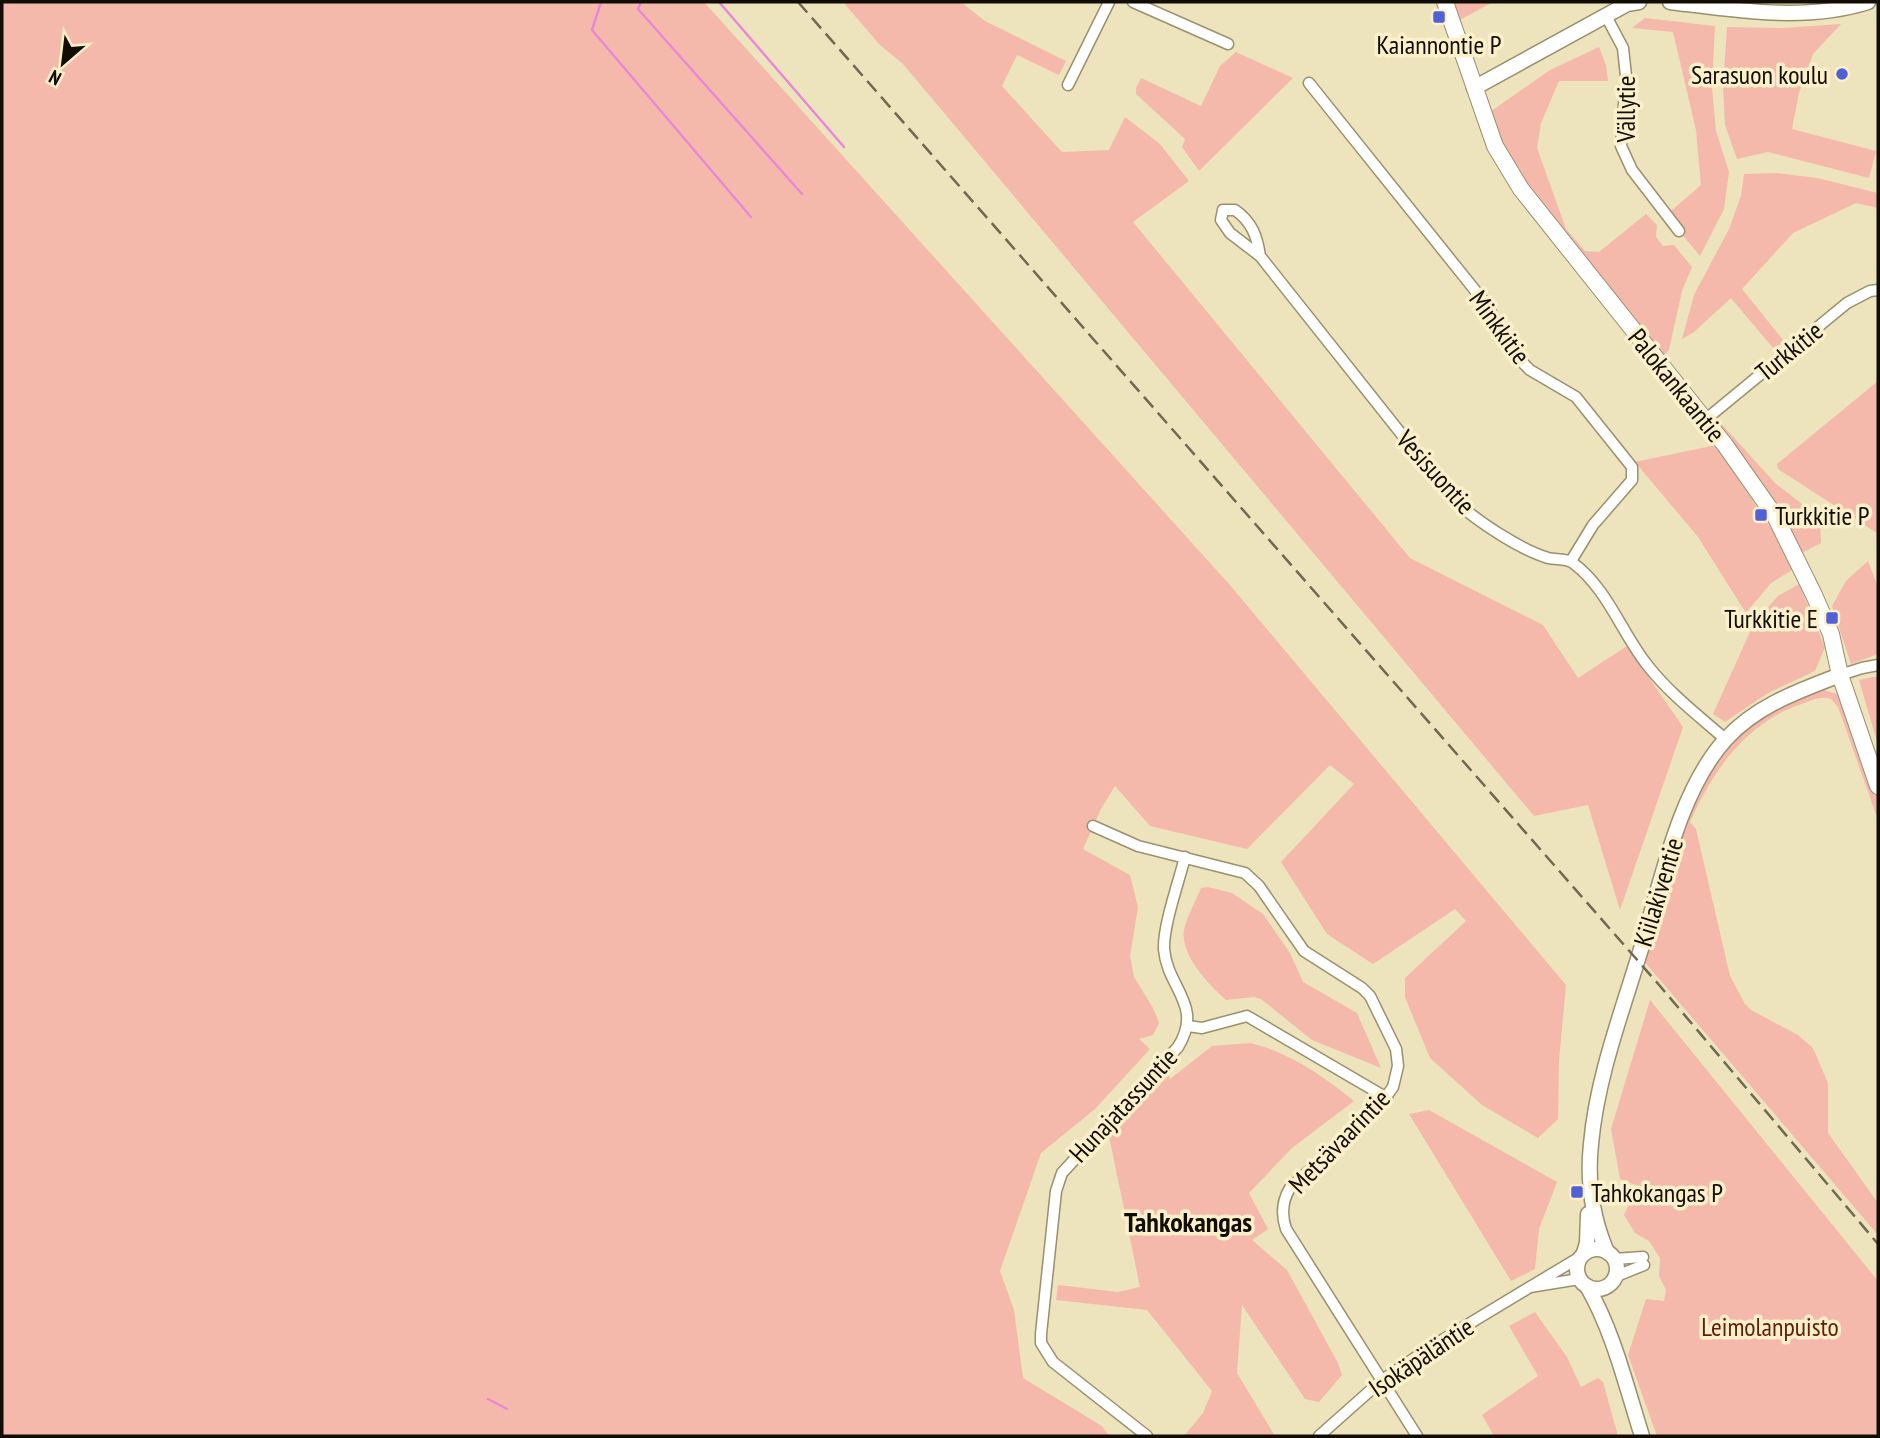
<svg xmlns="http://www.w3.org/2000/svg" width="1880" height="1438" font-family="'PT Sans Narrow',sans-serif">
<style>
.green{fill:#f5b9ab}
.lines{fill:none;stroke-linecap:round;stroke-linejoin:round}
.stream{stroke:#e988d8;stroke-width:2.5}
.minor-casing{stroke:#9a906d;stroke-width:13}
.tertiary-casing{stroke:#9a906d;stroke-width:17}
.secondary-casing{stroke:#9a906d;stroke-width:18}
.minor{stroke:#fff;stroke-width:10}
.tertiary{stroke:#fff;stroke-width:14}
.secondary{stroke:#fff;stroke-width:16}
.rail{stroke:#6f6852;stroke-width:2.5;stroke-dasharray:14 7;stroke-linecap:butt}
.poi-dot{fill:#5260d6;stroke:#fbf0ca;stroke-width:2.5}
.labels{text-anchor:middle;dominant-baseline:central;stroke-width:7;stroke-linejoin:round;paint-order:stroke}
.poi-label{font-size:26px;fill:#110d02;stroke:#fbf0ca;text-anchor:end}
.street-label{font-size:26px;fill:#110d02;stroke:#fbf0ca}
.park-label{font-size:26px;fill:#661b0a;stroke:#fbf0ca}
.neighbourhood-label{font-size:28px;font-weight:bold;fill:#110d02;stroke:#fbf0ca}
</style>
<rect width="100%" height="100%" fill="#ede3bd"/>
<g class="green">
<path d="M2 2H704L1229 584 1566 985 1559 1061 1558 1119 1538 1138 1482 1105 1430 1058 1405 997V978L1466 921 1455 909 1373 964 1327 934 1281 862 1354 784 1330 765 1247 849 1150 826 1115 786 1101 809 1083 849 1130 875 1138 907 1130 956 1134 977 1153 1008 1159 1023 1153 1035 1139 1039 1150 1049 1095 1109 1041 1153 1000 1271 1014 1310 1023 1378 1102 1426 1109 1436H2Z"/>
<path d="M843 2H961L985 21 1066 61 1059 75 1017 55 1002 86 1062 152 1109 150 1125 117 1160 144 1189 181 1133 222 1410 558 1543 625 1578 678 1627 646 1683 727 1620 910 1588 805 1534 816 903 64 879 44Z"/>
<path d="M1448 2H1493L1456 22Z"/>
<path d="M1645 18 1715 26 1712 87 1716 131 1729 172 1724 209 1700 256 1670 220 1671 211 1701 185 1696 130 1673 32 1632 28Z"/>
<path d="M1841 24 1813 54 1799 93 1792 129 1876 151 1869 178 1768 152 1737 159 1725 125 1723 88 1727 27 1783 28Z"/>
<path d="M1599 47 1606 65 1608 81H1559L1541 123 1537 148 1566 229 1585 251 1599 252 1646 214 1657 225 1656 237 1663 246 1674 245 1692 267 1682 291 1669 350 1661 358 1522 187 1487 114 1550 70Z"/>
<path d="M1236 52 1293 78 1199 171 1182 147 1185 139 1136 94V88L1141 78 1201 106 1220 66Z"/>
<path d="M1776 173 1817 178 1878 193V208L1856 203 1793 233 1742 289 1784 341 1774 349 1731 298 1694 332 1682 339 1694 295 1729 229 1741 196 1744 174Z"/>
<path d="M1878 381V533H1877L1778 469 1777 464Z"/>
<path d="M1718 420 1775 483 1820 518 1821 543 1798 555 1716 426Z"/>
<path d="M1716 445 1778 539 1792 570 1771 583 1746 613 1698 537 1635 462Z"/>
<path d="M1868 561 1878 587V654L1851 664 1832 606 1846 581Z"/>
<path d="M1799 584 1825 647 1815 671 1768 693 1725 722 1713 714 1754 623 1778 596Z"/>
<path d="M1878 676V745L1859 680Z"/>
<path d="M1824 690 1837 694 1846 704 1878 799V820L1838 707 1831 699C1820 695 1810 701 1799 705 1745 724 1712 772 1690 822L1696 829 1730 976 1745 1004 1751 1010 1798 1035 1813 1048 1828 1083V1133L1878 1203V1235L1643 960 1687 818C1707 768 1741 721 1793 700 1803 696 1813 691 1824 690Z"/>
<path d="M1208 887 1232 893 1263 914 1290 953 1303 982 1357 1013 1381 1068 1312 1040 1261 999 1254 997 1226 1000C1209 985 1180 955 1184 930 1187 916 1196 901 1201 888Z"/>
<path d="M1650 1000 1878 1281V1436H1657L1628 1355 1646 1299 1664 1301 1666 1290 1659 1276 1660 1258 1649 1241 1635 1233 1624 1215 1628 1206 1639 1203 1643 1195 1641 1187 1620 1179 1611 1129Z"/>
<path d="M1250 1043C1289 1052 1323 1076 1354 1101L1292 1148 1249 1193 1268 1229 1252 1240 1287 1270 1338 1363 1342 1375 1319 1402 1305 1399 1242 1305 1237 1373 1275 1436H1184L1203 1413 1212 1391 1147 1310 1056 1300 1058 1285 1118 1292 1140 1287 1109 1136 1168 1072 1170 1079 1212 1046Z"/>
<path d="M1429 1110 1557 1182 1539 1229 1535 1269 1511 1281 1409 1114Z"/>
<path d="M1535 1312 1567 1357 1581 1387 1598 1378 1603 1382 1618 1436H1494L1482 1415 1538 1376 1509 1326Z"/>
</g>
<g class="lines">
<g class="stream">
<path d="M601 2 592 30 751 217"/>
<path d="M641 2 638 9 802 194"/>
<path d="M719 2 844 147"/>
<path d="M488 1399 507 1409"/>
</g>
<g class="minor-casing">
<g id="minor">
<path d="M1133 2 1228 44"/>
<path d="M1606 16 1623 48 1626 76 1621 146 1632 170 1679 231"/>
<path d="M1309 83 1486 304 1516 356 1530 370 1576 397 1632 467V480L1593 525 1571 561"/>
<path d="M1068 85 1109 2"/>
<path d="M1260 256 1230 233 1221 220 1223 210H1235C1252 222 1257 236 1260 256L1453 499C1475 520 1519 549 1548 558 1556 560 1566 558 1573 563 1608 589 1622 634 1648 666 1670 694 1699 716 1725 739"/>
<path d="M1705 420 1847 303 1870 291 1878 290"/>
<path d="M1840 675 1862 668 1878 665"/>
<path d="M1093 826 1138 846 1245 873 1259 886 1304 951 1362 988 1370 996 1396 1049 1398 1066 1393 1087 1378 1108 1290 1188C1282 1201 1281 1214 1286 1229L1417 1436"/>
<path d="M1188 1026 1202 1028 1247 1016 1387 1098"/>
<path d="M1614 1259 1643 1257"/>
<path d="M1614 1277 1644 1265"/>
<path d="M1579 1279 1530 1287 1580 1257"/>
<path d="M1147 1436 1053 1362 1041 1343V1334L1056 1191 1062 1173 1178 1047C1204 1005 1167 988 1164 949 1163 926 1179 881 1185 857"/>
<path d="M1319 1436 1381 1381 1434 1345 1530 1287"/>
</g>
</g>
<g class="tertiary-casing">
<g id="tertiary">
<path d="M1670 2C1735 10 1805 22 1868 2"/>
<path d="M1474 88 1627 4 1639 2"/>
<circle cx="1597" cy="1269" r="20"/>
<path d="M1607 1252C1592 1217 1587 1181 1591 1144 1597 1077 1622 1012 1641 949 1661 883 1679 790 1726 739 1757 705 1799 691 1840 675"/>
<path d="M1584 1253 1587 1243 1588 1214"/>
<path d="M1587 1286C1614 1333 1626 1386 1642 1436"/>
</g>
</g>
<g class="secondary-casing">
<path id="secondary" d="M1445 2 1495 146 1521 189 1725 445 1775 516 1814 595 1831 634 1840 675 1878 786"/>
</g>
<use href="#minor" class="minor"/>
<use href="#tertiary" class="tertiary"/>
<use href="#secondary" class="secondary"/>
<path class="rail" d="M798 2 1660 986 1878 1244"/>
</g>
<g class="poi-dot">
<rect x="1432" y="10" width="14" height="14" rx="3.5"/>
<circle cx="1842" cy="74" r="7"/>
<rect x="1754" y="508" width="14" height="14" rx="3.5"/>
<rect x="1825" y="611" width="14" height="14" rx="3.5"/>
<rect x="1570" y="1185" width="14" height="14" rx="3.5"/>
</g>
<g class="labels">
<g class="poi-label">
<text x="1439" y="44" text-anchor="middle">Kaiannontie P</text>
<text x="1828" y="74">Sarasuon koulu</text>
<text x="1775" y="515" text-anchor="start">Turkkitie P</text>
<text x="1818" y="618">Turkkitie E</text>
<text x="1591" y="1192" text-anchor="start">Tahkokangas P</text>
</g>
<g class="street-label">
<text transform="translate(1625 109) rotate(-90)">Vällytie</text>
<text transform="translate(1500 327) rotate(54)">Minkkitie</text>
<text transform="translate(1789 351) rotate(-39)">Turkkitie</text>
<text transform="translate(1677 385) rotate(51)">Palokankaantie</text>
<text transform="translate(1436 472) rotate(48)">Vesisuontie</text>
<text transform="translate(1658 892) rotate(-73)">Kiilakiventie</text>
<text transform="translate(1123 1105) rotate(-47)">Hunajatassuntie</text>
<text transform="translate(1339 1141) rotate(-46)">Metsävaarintie</text>
<text transform="translate(1421 1357) rotate(-34)">Isokäpäläntie</text>
</g>
<g class="park-label">
<text x="1770" y="1326">Leimolanpuisto</text>
</g>
<g class="neighbourhood-label">
<text x="1188" y="1221">Tahkokangas</text>
</g>
</g>
<rect width="1880" height="1438" fill="none" stroke="#110d02" stroke-width="7"/>
<g transform="translate(63 63) rotate(208)" stroke="#fbf0ca" stroke-width="5" paint-order="stroke">
<path d="M0-5L12 26L0 18L-12 26Z" fill="#110d02"/>
<text y="-10" font-size="19" font-weight="bold" text-anchor="middle" fill="#110d02">N</text>
</g>
</svg>
